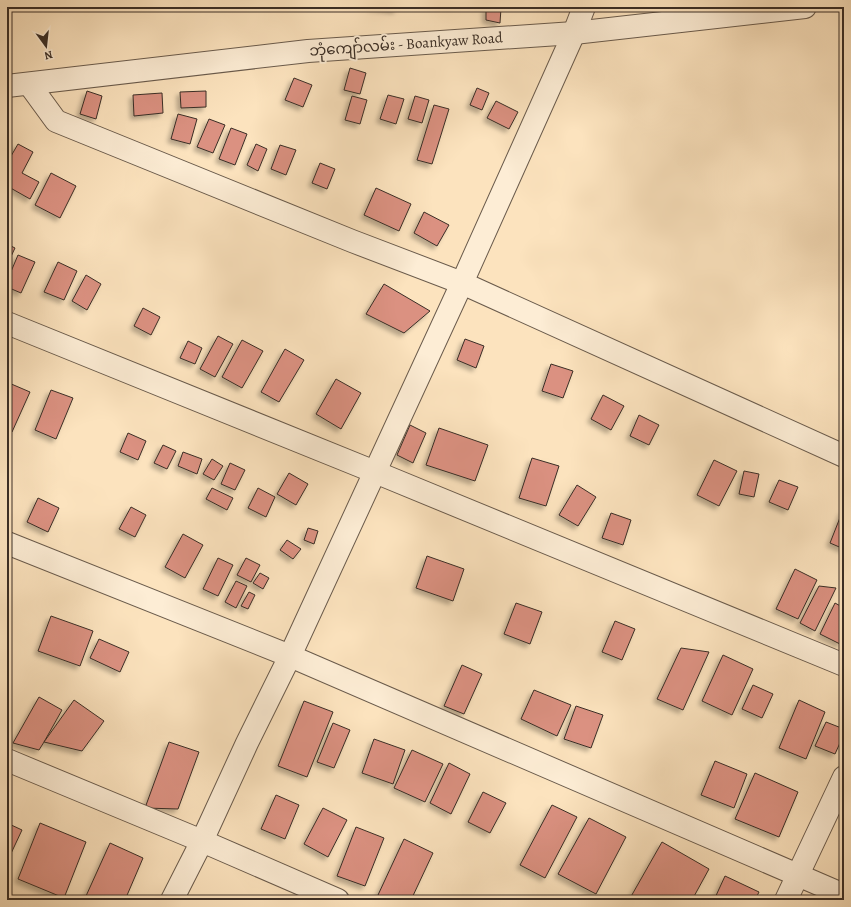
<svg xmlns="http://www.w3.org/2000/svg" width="851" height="907" font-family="Alegreya,'Noto Sans Myanmar',serif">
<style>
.building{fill:#db9181;stroke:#3a2e26;filter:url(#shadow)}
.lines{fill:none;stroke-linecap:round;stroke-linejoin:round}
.minor-casing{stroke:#6a5b4c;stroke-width:24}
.minor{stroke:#fdedd5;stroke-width:22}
.labels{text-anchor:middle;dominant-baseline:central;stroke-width:4;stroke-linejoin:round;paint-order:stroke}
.street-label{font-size:15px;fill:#3a2e26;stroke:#fdedd5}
</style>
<defs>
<filter id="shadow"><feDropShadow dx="-3.5" dy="3.5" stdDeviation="2" flood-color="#0004"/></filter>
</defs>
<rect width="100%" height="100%" fill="#fce3be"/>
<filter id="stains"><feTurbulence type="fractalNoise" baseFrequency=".005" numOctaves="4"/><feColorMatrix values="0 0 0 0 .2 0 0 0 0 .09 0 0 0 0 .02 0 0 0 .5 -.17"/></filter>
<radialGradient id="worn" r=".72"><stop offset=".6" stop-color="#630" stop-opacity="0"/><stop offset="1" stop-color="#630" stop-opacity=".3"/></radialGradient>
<g class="building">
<path d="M372 7H397V10Z"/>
<path d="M486 8H501L500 23 486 20Z"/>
<path d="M350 68 366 73 360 94 344 90Z"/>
<path d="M294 78 312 85 303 107 285 100Z"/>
<path d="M477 88 489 93 482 110 470 105Z"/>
<path d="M87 91 102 96 96 119 80 114Z"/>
<path d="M206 91V107L181 108 180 92Z"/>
<path d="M162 93 163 113 134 116 133 95Z"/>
<path d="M388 95 404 99 396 124 380 119Z"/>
<path d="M352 96 367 100 360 124 345 120Z"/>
<path d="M415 96 429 100 422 123 408 119Z"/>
<path d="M496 101 518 112 509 129 487 118Z"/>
<path d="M434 105 449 109 432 164 417 160Z"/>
<path d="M178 114 197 119 190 144 171 139Z"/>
<path d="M209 119 225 125 213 153 197 147Z"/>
<path d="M231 128 247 134 235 165 219 159Z"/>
<path d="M18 144 33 152 22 173 39 182 30 199 7 186V163Z"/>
<path d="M256 144 267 149 258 171 247 165Z"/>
<path d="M280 145 296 150 286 175 271 169Z"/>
<path d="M320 163 335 169 327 189 312 183Z"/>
<path d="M51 173 76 186 60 218 35 205Z"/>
<path d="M376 188 411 204 399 231 364 215Z"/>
<path d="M424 212 449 225 437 246 414 233Z"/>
<path d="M7 244 15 248 7 265Z"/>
<path d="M18 255 35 262 21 293 7 287V281Z"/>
<path d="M58 262 77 271 64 300 44 292Z"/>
<path d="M86 275 101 284 87 310 72 301Z"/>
<path d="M384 284 430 311 404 333 366 314Z"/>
<path d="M143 308 160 317 151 335 134 326Z"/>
<path d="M218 336 233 344 215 377 200 369Z"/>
<path d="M465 339 484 346 476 368 457 360Z"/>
<path d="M242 340 263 351 242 388 222 377Z"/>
<path d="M188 341 202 348 195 364 180 358Z"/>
<path d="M285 349 304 360 279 402 261 392Z"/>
<path d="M551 364 573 371 563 398 542 391Z"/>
<path d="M336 379 361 393 341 429 316 414Z"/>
<path d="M9 383 30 392 12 432 7 430V386Z"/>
<path d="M51 390 73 398 56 439 35 430Z"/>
<path d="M603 395 624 406 611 430 591 419Z"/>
<path d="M639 415 659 425 649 445 630 436Z"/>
<path d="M410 425 426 433 413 463 397 455Z"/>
<path d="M439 428 488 445 475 481 426 465Z"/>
<path d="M128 433 146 441 138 460 120 452Z"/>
<path d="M163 445 176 451 167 469 154 463Z"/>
<path d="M183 452 202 459 197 474 178 466Z"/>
<path d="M532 458 559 466 546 506 519 498Z"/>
<path d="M212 459 223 466 214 480 203 474Z"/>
<path d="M714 460 737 471 719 506 697 495Z"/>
<path d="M230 463 245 470 235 490 221 484Z"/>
<path d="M744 471 759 474 754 497 739 494Z"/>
<path d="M289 473 308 484 296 505 277 494Z"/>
<path d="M779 480 798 487 788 510 769 502Z"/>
<path d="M577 485 596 497 578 526 559 515Z"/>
<path d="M212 488 233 498 227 510 206 499Z"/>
<path d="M258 488 275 497 266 517 248 508Z"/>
<path d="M38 498 59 508 48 532 27 522Z"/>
<path d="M131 507 146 515 135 537 119 529Z"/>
<path d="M843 510 844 511V549L830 543Z"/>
<path d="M611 513 631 520 623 545 602 538Z"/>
<path d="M308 528 318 531 314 544 304 540Z"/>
<path d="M183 534 203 545 185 578 165 567Z"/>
<path d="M287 540 301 549 293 559 280 550Z"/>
<path d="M427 556 464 569 453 601 416 588Z"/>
<path d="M218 558 233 565 218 596 203 589Z"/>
<path d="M246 558 260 565 251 582 237 575Z"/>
<path d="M795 569 817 580 798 619 776 609Z"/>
<path d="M260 573 269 578 263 589 253 583Z"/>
<path d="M236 581 247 586 236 608 225 602Z"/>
<path d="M819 586 836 588 815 631 800 623Z"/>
<path d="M249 592 255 595 248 609 241 606Z"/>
<path d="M516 603 542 612 530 644 504 634Z"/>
<path d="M835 603 844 608V637L840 644 820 634Z"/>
<path d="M51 616 93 631 80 666 38 651Z"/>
<path d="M615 621 635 629 622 660 602 652Z"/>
<path d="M99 639 129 652 120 672 90 658Z"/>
<path d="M681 648 709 652 683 710 657 699Z"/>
<path d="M723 655 753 669 732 715 702 701Z"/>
<path d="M462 665 482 674 464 714 444 706Z"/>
<path d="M753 685 773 694 762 718 742 709Z"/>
<path d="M534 690 571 705 557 736 521 719Z"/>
<path d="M39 697 62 710 44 742 39 750 13 743Z"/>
<path d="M74 700 104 721 82 751 44 742Z"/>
<path d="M799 700 825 712 806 759 779 748Z"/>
<path d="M304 701 333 712 307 777 278 766Z"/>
<path d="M576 706 603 715 591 748 564 739Z"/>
<path d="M826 722 844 729V734L835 754 815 746Z"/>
<path d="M333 723 350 730 334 768 317 762Z"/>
<path d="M374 739 405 750 393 784 362 773Z"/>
<path d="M169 742 199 752 178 809 145 808Z"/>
<path d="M412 750 443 764 425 802 394 788Z"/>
<path d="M715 761 747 774 734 808 701 795Z"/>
<path d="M449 763 470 774 451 814 430 803Z"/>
<path d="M755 773 798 792 779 837 735 819Z"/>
<path d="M483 792 506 803 490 833 468 822Z"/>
<path d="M276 795 299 805 285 839 261 829Z"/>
<path d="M552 805 577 817 545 878 520 865Z"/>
<path d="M323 808 347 820 328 857 304 844Z"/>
<path d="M589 818 626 837 596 894 558 874Z"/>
<path d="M7 823 22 830 7 862Z"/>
<path d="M40 823 86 842 64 898 18 879Z"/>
<path d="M356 827 384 838 365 886 337 876Z"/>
<path d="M404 839 433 853 411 900H389L378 895Z"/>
<path d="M662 842 709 869 692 900H629Z"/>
<path d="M110 843 143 858 125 900H95L86 896Z"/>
<path d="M725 876 759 892 755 900H714Z"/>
</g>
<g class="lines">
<g class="minor-casing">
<g id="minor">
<path d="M29 84 56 121 352 241 462 283 844 456"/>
<path d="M7 86 308 51 574 33 805 7"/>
<path d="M7 323 375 472 844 665"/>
<path d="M7 543 290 656 844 895"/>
<path d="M7 760 202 841 338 900"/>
<path d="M172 900 202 841 247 743 290 656 462 283 574 33 584 7"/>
<path d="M786 900 844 777"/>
</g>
</g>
<use href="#minor" class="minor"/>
</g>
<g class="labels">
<g class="street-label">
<text transform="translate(406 44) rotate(-4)">ဘုံကျော်လမ်း - Boankyaw Road</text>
</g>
</g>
<rect width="851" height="907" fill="none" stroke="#fce3be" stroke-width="24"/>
<rect x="8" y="8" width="835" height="891" fill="none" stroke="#3a2e26" stroke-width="2"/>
<rect x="12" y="12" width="827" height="883" fill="none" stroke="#3a2e26"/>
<g transform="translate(46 46) rotate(165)" stroke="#fdedd5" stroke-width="3" paint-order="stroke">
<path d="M0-3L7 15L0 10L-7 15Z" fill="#3a2e26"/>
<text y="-6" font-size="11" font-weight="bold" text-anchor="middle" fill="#3a2e26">N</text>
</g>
<rect width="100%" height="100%" filter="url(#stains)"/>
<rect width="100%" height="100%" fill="url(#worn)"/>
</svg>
